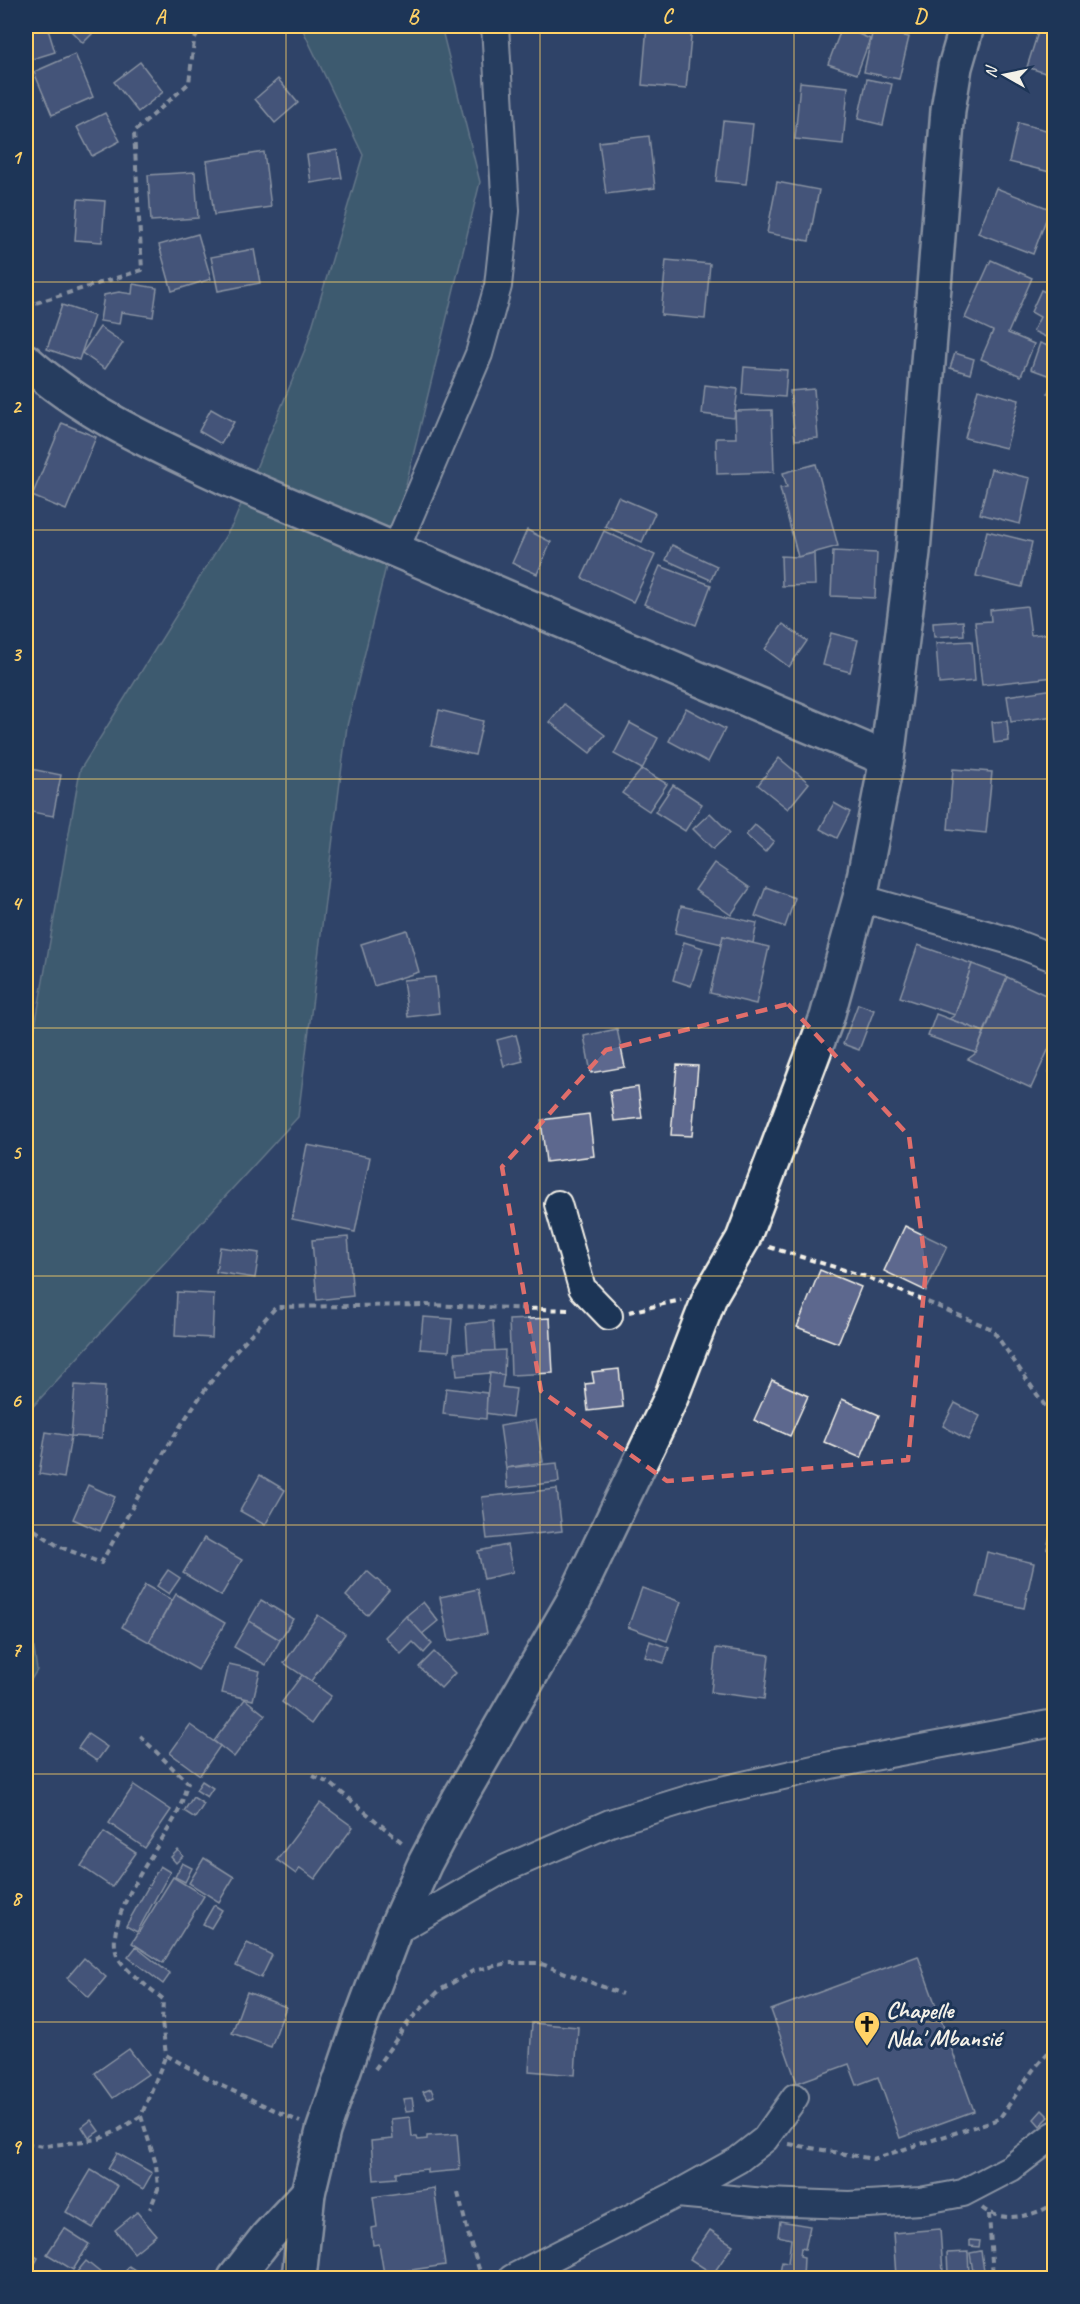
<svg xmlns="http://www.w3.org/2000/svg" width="1080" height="2304" font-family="Caveat,sans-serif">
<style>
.green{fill:#507679;stroke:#a2b4b0;stroke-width:1.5}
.building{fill:#5d678e;stroke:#f4f1e8;stroke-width:1.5}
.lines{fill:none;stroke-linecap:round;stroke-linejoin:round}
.street-casing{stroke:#f4f1e8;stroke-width:30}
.secondary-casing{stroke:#f4f1e8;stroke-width:38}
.path{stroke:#f4f1e8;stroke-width:4;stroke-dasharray:6 4.5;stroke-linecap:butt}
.street{stroke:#1d3557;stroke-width:26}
.secondary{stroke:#1d3557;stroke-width:33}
.marked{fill:none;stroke:#e06e6b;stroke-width:4.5;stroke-dasharray:12 8;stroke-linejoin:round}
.grid{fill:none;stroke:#ffd166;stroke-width:1.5;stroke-opacity:0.55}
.labels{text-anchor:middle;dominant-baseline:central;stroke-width:6;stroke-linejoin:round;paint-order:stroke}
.poi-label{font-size:24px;font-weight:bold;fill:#f4f1e8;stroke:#1d3557;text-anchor:start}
.neatline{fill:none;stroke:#ffd166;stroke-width:2}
.grid-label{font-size:20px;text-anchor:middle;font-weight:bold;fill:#ffd166}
</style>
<rect width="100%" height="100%" fill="#304468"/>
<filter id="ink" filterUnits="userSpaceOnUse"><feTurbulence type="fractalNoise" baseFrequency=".0167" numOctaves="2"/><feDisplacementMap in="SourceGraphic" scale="12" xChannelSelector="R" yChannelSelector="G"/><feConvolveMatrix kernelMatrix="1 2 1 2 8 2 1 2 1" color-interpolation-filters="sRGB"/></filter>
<g filter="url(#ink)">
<g class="green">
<path d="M301 26H441L480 182 347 726 298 1117 26 1414V1078L80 770 233 524 306 347 363 155Z"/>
<path d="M26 1592 37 1670 26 1688Z"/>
</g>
<g class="building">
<path d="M30 26H47L55 52 26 61V27Z"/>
<path d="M66 26H100L83 43Z"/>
<path d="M647 26 692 27 686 89 642 85Z"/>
<path d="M1040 26H1054V76L1027 67Z"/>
<path d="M842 27 870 39 857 74 828 64Z"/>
<path d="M873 29 909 37 899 79 864 72Z"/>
<path d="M75 54 93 97 52 115 34 72Z"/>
<path d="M140 62 163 92 138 112 114 82Z"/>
<path d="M278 79 298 103 275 123 255 99Z"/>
<path d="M867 79 892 84 883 125 858 119Z"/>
<path d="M800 82 848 87 843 144 795 139Z"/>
<path d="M105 113 120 141 92 156 77 127Z"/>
<path d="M723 121 753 124 746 184 716 181Z"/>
<path d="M1018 123 1054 132V155L1050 172 1009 162Z"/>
<path d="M649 136 655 188 606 194 599 142Z"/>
<path d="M337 150 342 178 311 183 307 155Z"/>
<path d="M264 152 271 207 214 215 207 161Z"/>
<path d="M195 172 198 218 151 221 148 175Z"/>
<path d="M777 182 819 190 809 241 767 233Z"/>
<path d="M996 188 1050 209 1033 254 978 233Z"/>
<path d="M78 199 105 201 102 242 75 240Z"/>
<path d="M198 234 211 279 172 291 159 245Z"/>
<path d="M254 249 260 283 218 291 211 257Z"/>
<path d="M666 260 710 264 705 319 661 315Z"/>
<path d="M991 260 1032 278 1008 333 1034 344 1021 376 981 359 993 331 965 318Z"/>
<path d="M1054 263V282L1048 279Z"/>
<path d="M133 284 157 288 153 317 121 312 119 324 100 321 104 295 119 292 132 294Z"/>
<path d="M1041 290 1054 296V341L1033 331 1040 317 1031 312Z"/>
<path d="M62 305 94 316 79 360 47 349Z"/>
<path d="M100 327 123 343 105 369 82 353Z"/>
<path d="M1040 343 1054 348V396L1048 393 1053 377 1031 369Z"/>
<path d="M955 353 974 359 970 374 950 368Z"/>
<path d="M744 367 787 370 785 397 742 394Z"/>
<path d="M705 385 738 389 734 418 702 414Z"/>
<path d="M814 389 818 438 795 440 790 391Z"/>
<path d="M978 389 1019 400 1006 448 965 438Z"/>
<path d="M211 409 234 422 221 444 199 431Z"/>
<path d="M772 410 774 472 717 474 716 438H736L735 411Z"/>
<path d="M62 423 96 437 66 510 32 496Z"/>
<path d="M816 464 838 546 798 557 780 488 787 487 783 473Z"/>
<path d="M991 469 1030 478 1020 524 980 514Z"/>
<path d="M618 497 655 513 642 542 605 526Z"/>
<path d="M527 530 551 542 537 574 512 563Z"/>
<path d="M604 531 655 555 633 602 582 578Z"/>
<path d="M987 531 1032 542 1022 587 976 576Z"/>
<path d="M672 545 717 566 711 580 666 560Z"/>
<path d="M833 551 877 553 875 598 831 596Z"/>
<path d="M814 553 815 585 782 586 781 556 798 557Z"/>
<path d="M660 566 711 585 696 625 644 604Z"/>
<path d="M1027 606 1031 635 1054 633V677L982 685 975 622 991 621 990 610Z"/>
<path d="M963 621 964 635 934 637 933 623Z"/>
<path d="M783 624 807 641 789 667 765 649Z"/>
<path d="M831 633 858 640 850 672 823 665Z"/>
<path d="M972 641 975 681 939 684 936 643Z"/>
<path d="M1054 689V716L1011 722 1007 696Z"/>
<path d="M564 704 605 735 590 753 550 722Z"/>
<path d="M686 708 725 729 708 762 669 741Z"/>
<path d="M439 710 483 721 475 755 431 745Z"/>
<path d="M1007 721 1009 741 994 743 992 722Z"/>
<path d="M630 723 658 738 642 769 614 754Z"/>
<path d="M779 758 809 783 788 809 758 785Z"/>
<path d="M26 768 61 775 53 816 26 811Z"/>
<path d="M642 769 667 784 649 811 622 793Z"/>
<path d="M953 769 992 772 986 833 948 829Z"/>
<path d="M673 785 702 804 685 831 655 812Z"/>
<path d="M834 803 850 812 837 838 820 829Z"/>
<path d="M710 813 730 833 713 849 693 829Z"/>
<path d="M755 825 774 841 765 852 746 835Z"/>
<path d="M714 863 750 888 731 915 695 890Z"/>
<path d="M766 887 795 898 785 927 755 916Z"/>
<path d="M681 906 757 923 753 943 723 936 722 944 675 933Z"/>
<path d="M407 930 419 972 374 986 361 944Z"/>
<path d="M723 936 769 947 756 1004 710 993Z"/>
<path d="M684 942 703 948 691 986 673 980Z"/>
<path d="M918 945 972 964 955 1015 900 997Z"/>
<path d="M972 964 1007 977 984 1032 949 1019 955 1015Z"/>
<path d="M435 977 439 1013 408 1017 403 980Z"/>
<path d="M1007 977 1054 999V1037L1031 1088 968 1059 976 1053Z"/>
<path d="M858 1004 874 1010 859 1050 843 1044Z"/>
<path d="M936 1014 984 1032 976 1053 928 1036Z"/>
<path d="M617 1029 625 1067 591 1073 584 1036Z"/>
<path d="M516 1035 523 1061 504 1066 497 1040Z"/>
<path d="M1054 1058V1074L1049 1072Z"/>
<path d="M677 1065 698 1066 692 1136 671 1135Z"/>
<path d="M638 1087 642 1118 614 1121 610 1091Z"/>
<path d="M589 1114 594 1156 546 1162 541 1120Z"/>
<path d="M307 1145 370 1157 355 1232 292 1219Z"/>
<path d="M905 1226 947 1246 926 1291 884 1271Z"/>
<path d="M348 1237 353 1296 317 1300 312 1240Z"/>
<path d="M220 1247 259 1253 255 1278 216 1272Z"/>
<path d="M820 1270 861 1287 838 1343 797 1327Z"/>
<path d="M177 1292 214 1294 212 1338 175 1336Z"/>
<path d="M423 1317 452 1319 449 1351 420 1349Z"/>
<path d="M550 1318 553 1373 511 1375 509 1320Z"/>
<path d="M493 1321 495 1351 468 1352 466 1324Z"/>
<path d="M505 1350 504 1375 490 1373 457 1376 455 1353Z"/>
<path d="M619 1369 623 1407 588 1411 585 1384 594 1383 592 1372Z"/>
<path d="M490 1373 504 1375 502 1387 516 1389 512 1417 485 1413Z"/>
<path d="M772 1380 808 1396 790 1436 754 1420Z"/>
<path d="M75 1385 105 1387 102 1438 71 1436Z"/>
<path d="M446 1388 487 1393 486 1419 443 1414Z"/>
<path d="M842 1399 879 1415 861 1458 824 1442Z"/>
<path d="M955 1403 980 1416 968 1440 943 1426Z"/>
<path d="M536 1420 543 1462 506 1468 500 1426Z"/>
<path d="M46 1432 71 1436 64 1478 39 1474Z"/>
<path d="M557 1463 559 1482 507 1488 506 1468Z"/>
<path d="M260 1475 285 1490 265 1525 240 1511Z"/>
<path d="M88 1485 115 1497 100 1531 73 1519Z"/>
<path d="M557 1489 562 1531 487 1539 482 1497Z"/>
<path d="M1054 1517V1550L1047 1549Z"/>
<path d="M204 1538 242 1560 221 1596 183 1573Z"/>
<path d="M507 1545 513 1572 484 1579 478 1551Z"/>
<path d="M987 1552 1034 1563 1024 1608 977 1597Z"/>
<path d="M168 1570 180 1578 169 1594 157 1586Z"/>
<path d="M367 1571 389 1590 367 1615 346 1596Z"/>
<path d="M145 1585 172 1600 149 1642 122 1627Z"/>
<path d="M642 1588 681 1602 667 1641 628 1627Z"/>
<path d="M478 1589 487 1633 449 1641 440 1597Z"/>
<path d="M176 1594 225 1623 198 1670 149 1642Z"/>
<path d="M261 1600 293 1619 280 1640 249 1621Z"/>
<path d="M423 1602 438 1621 421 1635 406 1616Z"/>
<path d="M318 1615 345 1634 311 1681 284 1663Z"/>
<path d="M406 1616 432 1644 424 1653 413 1642 401 1654 385 1637Z"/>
<path d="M249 1621 280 1640 266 1665 234 1647Z"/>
<path d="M650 1641 669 1648 664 1663 645 1657Z"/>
<path d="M716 1648 769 1655 764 1699 711 1692Z"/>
<path d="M434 1652 455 1673 441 1688 419 1667Z"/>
<path d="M229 1664 260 1671 253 1700 222 1693Z"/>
<path d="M302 1675 331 1696 311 1724 282 1702Z"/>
<path d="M245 1699 265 1715 234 1757 214 1741Z"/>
<path d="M190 1725 220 1746 200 1775 170 1753Z"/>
<path d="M88 1734 107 1747 97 1761 78 1748Z"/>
<path d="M202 1781 213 1788 207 1797 196 1790Z"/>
<path d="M134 1785 171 1810 145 1848 109 1823Z"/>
<path d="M193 1797 204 1804 195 1818 184 1811Z"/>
<path d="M320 1803 353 1827 315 1879 300 1868 296 1874 277 1860Z"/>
<path d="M104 1832 136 1853 112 1887 81 1866Z"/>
<path d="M178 1850 183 1856 176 1863 171 1857Z"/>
<path d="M204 1858 234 1877 219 1902 189 1883Z"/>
<path d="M182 1863 192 1868 185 1882 175 1877Z"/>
<path d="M160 1866 170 1872 137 1932 126 1926Z"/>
<path d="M173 1877 204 1896 163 1963 132 1943Z"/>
<path d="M214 1905 222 1910 211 1928 203 1924Z"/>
<path d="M247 1943 272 1955 261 1978 236 1966Z"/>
<path d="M136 1947 170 1974 163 1984 128 1957Z"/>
<path d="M918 1956 974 2111 900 2138 878 2077 857 2085 849 2064 797 2083 771 2010Z"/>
<path d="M84 1958 106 1977 89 1997 67 1978Z"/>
<path d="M247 1992 286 2007 271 2047 232 2033Z"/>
<path d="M532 2023 578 2027 575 2075 529 2071Z"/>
<path d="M129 2049 148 2074 113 2098 95 2073Z"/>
<path d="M431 2089 434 2096 427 2099 423 2092Z"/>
<path d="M412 2098 414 2110 406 2111 403 2099Z"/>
<path d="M1042 2110 1049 2117 1040 2126 1034 2119Z"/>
<path d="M410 2117 412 2137H417L418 2140 427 2139V2136L457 2134 460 2170 427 2173V2169L396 2172V2178L374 2180 371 2141 393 2139 391 2119Z"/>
<path d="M91 2120 99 2131 89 2138 82 2127Z"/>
<path d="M117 2153 152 2173 143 2189 108 2168Z"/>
<path d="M91 2170 118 2186 93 2228 66 2212Z"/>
<path d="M434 2188 445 2265 384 2274 379 2244 373 2245 371 2228 377 2227 373 2197Z"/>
<path d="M137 2212 156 2235 134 2253 115 2230Z"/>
<path d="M780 2221 810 2226 805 2249 801 2248 800 2256 804 2257 803 2278H779L782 2262 788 2263 791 2239 778 2236Z"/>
<path d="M64 2228 89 2244 73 2270 47 2254Z"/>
<path d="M940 2229 943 2272 896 2276 893 2233Z"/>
<path d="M710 2230 733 2245 713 2274 690 2259Z"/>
<path d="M970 2240 980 2241 979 2247 970 2246Z"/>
<path d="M26 2251 38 2258 27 2278H26Z"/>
<path d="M981 2251 985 2278H974L970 2253Z"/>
<path d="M968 2252 969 2274 948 2275 947 2253Z"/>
<path d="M86 2261 107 2278H72Z"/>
<path d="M129 2266 147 2278H121Z"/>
</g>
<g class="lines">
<g class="street-casing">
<g id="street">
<path d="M395 551 479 354 498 286 506 211 495 26"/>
<path d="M860 898 1007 940 1054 958"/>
<path d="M558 1204 582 1288 609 1316"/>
<path d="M394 1932 504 1869 610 1823 704 1794 831 1765 1054 1723"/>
<path d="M677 2194 738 2160 765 2139 795 2097"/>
<path d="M512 2278 677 2194 765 2202 850 2205 920 2201 963 2193 1011 2168 1054 2135"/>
</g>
</g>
<g class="secondary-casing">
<g id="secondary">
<path d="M26 361C83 413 156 445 226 478L887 759"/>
<path d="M235 2278 267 2237 308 2193"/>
<path d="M299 2278 308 2193 323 2131 362 2017 394 1932 425 1863 459 1799 574 1600 670 1400 711 1294 743 1239 827 1017 860 898 887 759 913 552 948 110 955 67 967 26"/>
</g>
</g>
<g class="path">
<path d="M26 306 142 270 134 132 189 83 194 41 201 26"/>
<path d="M769 1247 867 1277 992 1329 1054 1419"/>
<path d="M629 1312 681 1300"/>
<path d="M26 1524 58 1546 101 1563C141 1492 180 1417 233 1354 247 1338 262 1323 276 1307L426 1305 569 1310"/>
<path d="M140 1736 188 1783C184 1793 182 1804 177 1814 160 1847 103 1916 117 1955 122 1969 151 1989 163 1999L162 2022 166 2055 220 2085 300 2122"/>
<path d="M313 1776 331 1784 404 1844"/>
<path d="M375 2069 410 2020 440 1990 473 1971 508 1963H539L622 1994"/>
<path d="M141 2116 156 2164 158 2189 150 2209"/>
<path d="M26 2144 46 2146 99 2139 119 2130 141 2116 166 2055"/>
<path d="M789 2144 873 2159 999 2119 1033 2070 1054 2046"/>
<path d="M458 2193 470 2241 482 2278"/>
<path d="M982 2208C1001 2224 1035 2216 1054 2204"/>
<path d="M989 2214 993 2278"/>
</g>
<use href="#street" class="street"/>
<use href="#secondary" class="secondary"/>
</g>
</g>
<path d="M0 0H1080V2304H0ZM788 1004 909 1136 926 1269 908 1460 667 1481 541 1391 502 1167 606 1050Z" fill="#304468" fill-opacity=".55" fill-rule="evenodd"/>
<path class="marked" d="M788 1004 909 1136 926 1269 908 1460 667 1481 541 1391 502 1167 606 1050Z"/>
<path class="grid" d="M286 26V2278M540 26V2278M794 26V2278M26 282H1054M26 530H1054M26 779H1054M26 1028H1054M26 1276H1054M26 1525H1054M26 1774H1054M26 2022H1054"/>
<defs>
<g id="church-pin" transform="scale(1.35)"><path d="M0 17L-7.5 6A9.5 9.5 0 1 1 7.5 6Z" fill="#ffd166" stroke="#1d3557"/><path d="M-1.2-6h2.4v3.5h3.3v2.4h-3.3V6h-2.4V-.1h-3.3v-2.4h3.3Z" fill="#111"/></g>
</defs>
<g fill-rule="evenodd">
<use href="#church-pin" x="867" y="2024"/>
</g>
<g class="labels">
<g class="poi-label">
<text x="886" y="2010">Chapelle<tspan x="886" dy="28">Nda' Mbansié</tspan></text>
</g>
</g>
<rect width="1080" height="2304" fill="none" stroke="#1d3557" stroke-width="66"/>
<g transform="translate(1005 75) rotate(279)" stroke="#1d3557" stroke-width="4.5" paint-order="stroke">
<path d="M0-4.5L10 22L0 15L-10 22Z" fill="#f4f1e8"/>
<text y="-9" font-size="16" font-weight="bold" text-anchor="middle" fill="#f4f1e8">N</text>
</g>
<rect x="33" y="33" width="1014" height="2238" class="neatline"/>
<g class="grid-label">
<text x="160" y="23">A</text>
<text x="413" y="23">B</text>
<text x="667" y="23">C</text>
<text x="920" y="23">D</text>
<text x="16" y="164">1</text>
<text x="16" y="413">2</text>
<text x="16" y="661">3</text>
<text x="16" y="910">4</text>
<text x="16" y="1159">5</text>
<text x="16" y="1407">6</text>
<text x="16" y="1656">7</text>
<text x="16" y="1905">8</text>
<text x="16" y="2153">9</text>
</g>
</svg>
